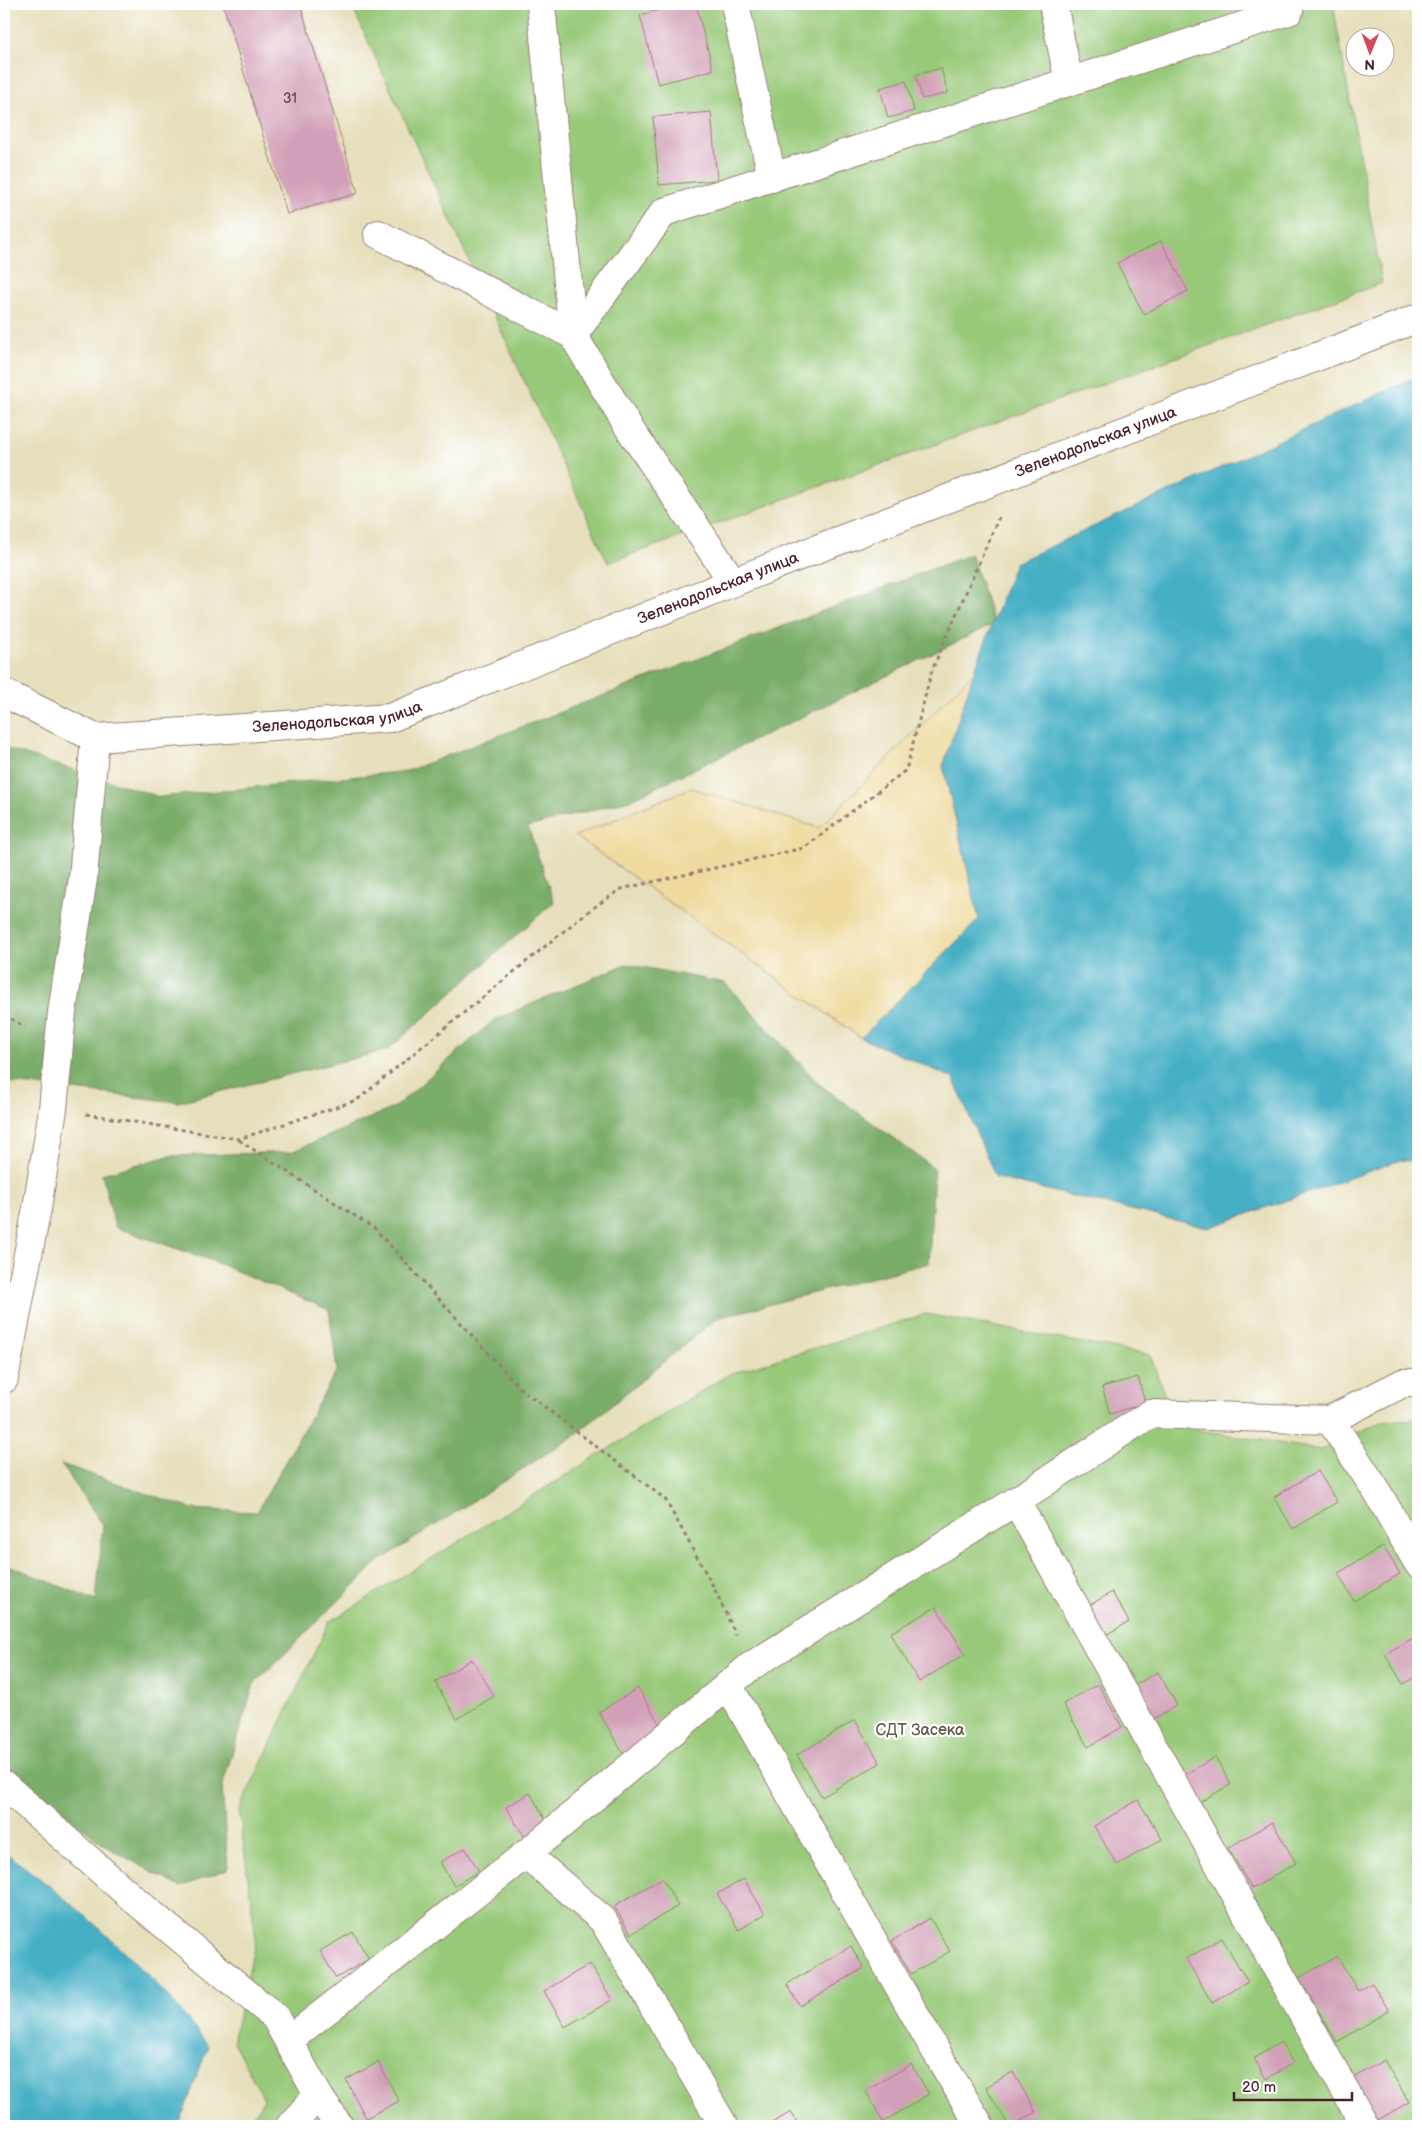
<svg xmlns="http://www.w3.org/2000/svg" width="1422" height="2130" font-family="'Balsamiq Sans',sans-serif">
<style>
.green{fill:#98c979;stroke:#717452}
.forest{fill:#7aad69;stroke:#62664a}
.sand{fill:#eeda9e;stroke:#9c7c64}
.water{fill:#45afc4;stroke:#486778}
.building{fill:#d1a0b8}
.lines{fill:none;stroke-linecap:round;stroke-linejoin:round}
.minor-casing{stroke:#987f73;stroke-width:30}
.path{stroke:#987f73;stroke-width:3;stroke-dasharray:4 4;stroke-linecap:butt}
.minor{stroke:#fff;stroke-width:28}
.labels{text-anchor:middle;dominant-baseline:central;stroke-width:4.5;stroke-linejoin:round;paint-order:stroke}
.number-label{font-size:14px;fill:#6c3f4e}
.street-label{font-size:16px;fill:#4a1f2b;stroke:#fff}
.park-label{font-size:16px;fill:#655a46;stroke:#fff}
</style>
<rect width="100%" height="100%" fill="#fff"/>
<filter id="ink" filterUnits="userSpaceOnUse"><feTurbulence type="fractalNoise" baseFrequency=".02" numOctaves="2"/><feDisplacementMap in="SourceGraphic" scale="10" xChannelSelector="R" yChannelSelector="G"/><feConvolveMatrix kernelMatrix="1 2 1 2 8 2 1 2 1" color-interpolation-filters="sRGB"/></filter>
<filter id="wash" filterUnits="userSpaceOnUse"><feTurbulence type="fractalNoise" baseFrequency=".0096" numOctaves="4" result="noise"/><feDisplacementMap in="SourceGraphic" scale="20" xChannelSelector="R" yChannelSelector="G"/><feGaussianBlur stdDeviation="1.12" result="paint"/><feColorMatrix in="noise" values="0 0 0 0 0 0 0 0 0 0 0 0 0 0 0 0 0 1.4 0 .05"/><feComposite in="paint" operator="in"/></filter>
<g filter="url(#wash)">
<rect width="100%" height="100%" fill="#e6dfbb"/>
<g class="green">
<path d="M351 4H1333L1382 283 608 563Z"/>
<path d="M926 1314 1150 1355 1176 1426 1321 1450 1382 1421 1418 1419V2126H246L264 2099 233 2042 256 1939 239 1810 329 1622 729 1374Z"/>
</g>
<g class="forest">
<path d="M971 554 994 624 630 800 528 827 554 902 388 1050 178 1102 4 1082V748L160 797 407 771Z"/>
<path d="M626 964 725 983 819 1084 934 1168 929 1263 717 1318 574 1436 378 1562 254 1684 222 1786 228 1869 180 1887 105 1846 4 1765V1563L96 1601 103 1525 61 1464 192 1509 257 1512 337 1370 329 1310 215 1262 115 1227 102 1174 169 1156 291 1152 395 1107 494 1020Z"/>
</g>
<path class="sand" d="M974 672 943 766 979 919 861 1038 575 836 691 788 819 828Z"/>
<g class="water">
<path d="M1418 376V1162L1401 1160 1208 1228 996 1178 953 1078 861 1038 979 919 943 766 974 672 1015 563Z"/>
<path d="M4 1852C65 1895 122 1946 172 2001 185 2015 196 2031 208 2046L179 2125 4 2126Z"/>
</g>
<g id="blocks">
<g class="building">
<path d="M223 4H300L358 193 287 214Z"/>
<path d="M684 4H696L713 70 658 84 640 15Z"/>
<path d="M941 68 948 93 922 99 916 75Z"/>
<path d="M906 81 914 111 888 118 880 88Z"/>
<path d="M711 112 717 180 659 185 653 117Z"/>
<path d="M1161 241 1188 291 1144 314 1117 263Z"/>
<path d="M1138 1377 1145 1403 1110 1414 1102 1387Z"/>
<path d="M1318 1471 1337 1502 1293 1529 1274 1497Z"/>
<path d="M1383 1546 1400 1574 1354 1601 1338 1573Z"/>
<path d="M1112 1592 1129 1622 1100 1638 1083 1609Z"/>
<path d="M936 1607 965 1654 919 1682 890 1633Z"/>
<path d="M1418 1635V1675L1403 1684 1385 1654Z"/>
<path d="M472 1659 494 1696 457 1719 435 1682Z"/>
<path d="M1158 1672 1177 1705 1147 1723 1127 1690Z"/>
<path d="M1098 1684 1122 1727 1088 1747 1063 1704Z"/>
<path d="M638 1688 665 1733 625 1757 599 1712Z"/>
<path d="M855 1720 880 1763 822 1797 797 1755Z"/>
<path d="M1215 1757 1231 1784 1195 1805 1179 1778Z"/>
<path d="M530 1793 547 1822 524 1836 506 1807Z"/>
<path d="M1138 1800 1162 1839 1117 1865 1094 1826Z"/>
<path d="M1272 1822 1296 1863 1252 1889 1228 1848Z"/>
<path d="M465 1848 479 1871 454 1886 440 1862Z"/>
<path d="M662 1878 678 1906 631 1934 614 1906Z"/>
<path d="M744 1879 765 1914 739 1930 717 1894Z"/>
<path d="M930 1918 950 1951 911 1974 892 1941Z"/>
<path d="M353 1932 369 1959 336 1978 320 1951Z"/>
<path d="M1222 1938 1248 1982 1212 2003 1186 1959Z"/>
<path d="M851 1946 864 1968 800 2006 787 1984Z"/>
<path d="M1337 1956 1358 1991 1372 1983 1389 2011 1337 2042 1299 1978Z"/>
<path d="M590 1964 612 2000 565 2027 544 1991Z"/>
<path d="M1281 2042 1293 2063 1266 2079 1254 2058Z"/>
<path d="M1384 2060 1409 2102 1378 2120 1353 2078Z"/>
<path d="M378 2062 399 2101 366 2118 346 2080Z"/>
<path d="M911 2064 929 2094 883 2122 866 2091Z"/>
<path d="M1013 2072 1036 2112 1012 2126H1009L986 2087Z"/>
<path d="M791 2112 799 2126H767Z"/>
</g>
</g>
</g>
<g filter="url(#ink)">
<use href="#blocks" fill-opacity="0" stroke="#987f73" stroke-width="1"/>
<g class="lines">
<g class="minor-casing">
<g id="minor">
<path d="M541 4 573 335 627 425 733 582"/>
<path d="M735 4 772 178"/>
<path d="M1053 4 1069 82"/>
<path d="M378 234 573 335 664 212 1289 11"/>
<path id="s1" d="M4 693 95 738 390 718 822 547 1418 318"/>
<path d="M4 1379 37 1208 53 1109 62 1012 83 878 95 738"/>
<path d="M1330 1420 1376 1490 1418 1563"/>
<path d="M1016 1501 1365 2126"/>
<path d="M728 1685 931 2043 980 2126"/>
<path d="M4 1785 130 1896 275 2017 318 2095 339 2126"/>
<path d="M526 1854 751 1666 1016 1501 1150 1414 1330 1420 1403 1383H1418"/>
<path d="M289 2040 526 1854 603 1920 724 2126"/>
<path d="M290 2126 318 2095"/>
</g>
</g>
<g class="path">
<path d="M4 1015 25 1027"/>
<path d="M86 1114 239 1139 357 1100 586 913 621 889 804 848 906 770 932 670 999 517"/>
<path d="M239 1140 375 1229 521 1389 665 1499 712 1584 736 1635"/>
</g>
<use href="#minor" class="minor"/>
</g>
</g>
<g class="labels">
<g class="number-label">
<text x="290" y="98">31</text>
</g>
<g class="street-label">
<text stroke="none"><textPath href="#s1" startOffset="1155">Зеленодольская улица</textPath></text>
<text stroke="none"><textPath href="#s1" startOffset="750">Зеленодольская улица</textPath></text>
<text stroke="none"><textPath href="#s1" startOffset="345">Зеленодольская улица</textPath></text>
</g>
<g class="park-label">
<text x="920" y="1730">СДТ Засека</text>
</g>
</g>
<rect width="1422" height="2130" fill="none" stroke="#fff" stroke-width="20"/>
<g transform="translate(1370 52) rotate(181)"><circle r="24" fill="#ffffff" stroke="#b7a5aa"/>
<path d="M0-4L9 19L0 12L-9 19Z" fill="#d1495b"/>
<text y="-8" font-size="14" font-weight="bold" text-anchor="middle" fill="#4a1f2b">N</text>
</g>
<path d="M1234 2092v8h118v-8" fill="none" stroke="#4a1f2b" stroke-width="2.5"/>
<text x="1242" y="2092" font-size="15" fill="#4a1f2b" stroke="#ffffff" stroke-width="4" paint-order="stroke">20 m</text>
</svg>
